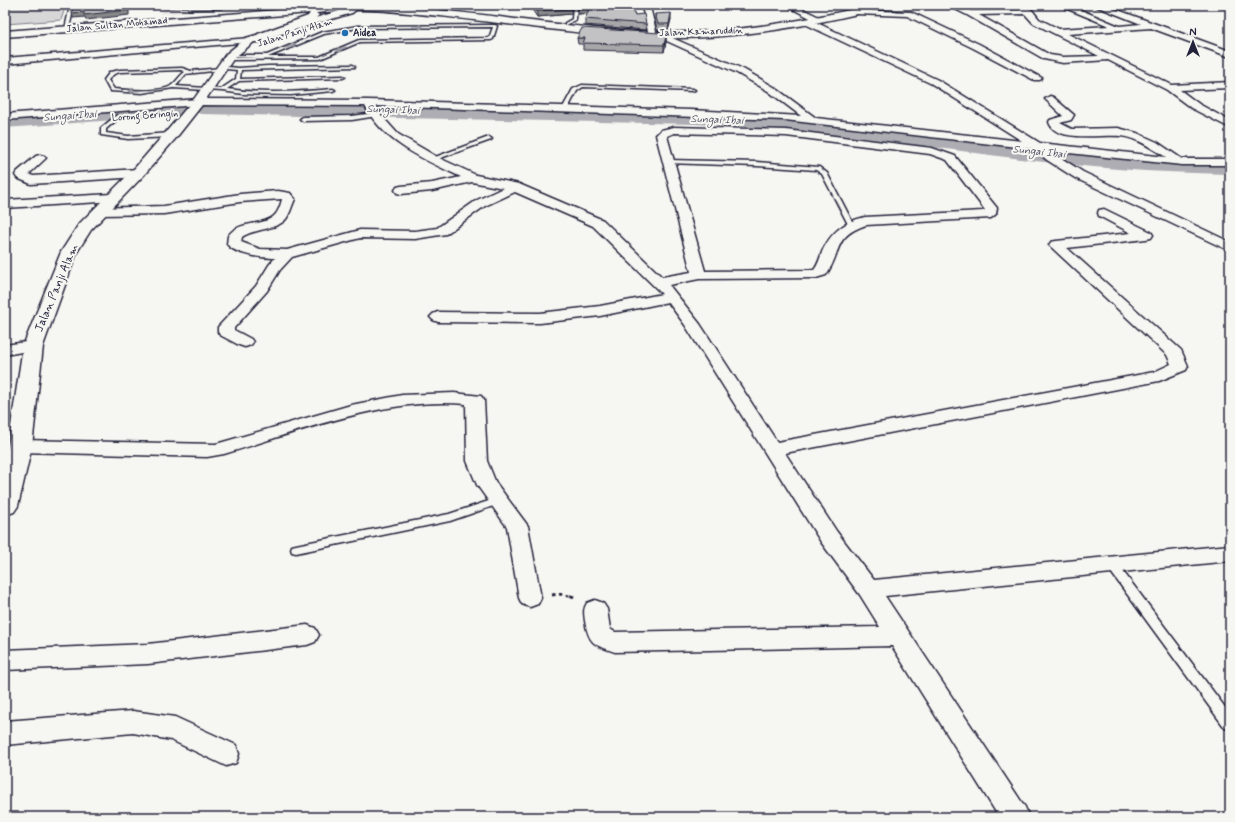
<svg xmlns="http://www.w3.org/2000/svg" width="1235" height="822" font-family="Mynerve,sans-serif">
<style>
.built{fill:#e6e6e4}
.green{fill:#d7d7d7;stroke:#7c7c89}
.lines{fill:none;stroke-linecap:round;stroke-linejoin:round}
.river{fill:#adadb3;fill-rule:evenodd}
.service-casing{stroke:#22223b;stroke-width:3}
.minor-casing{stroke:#22223b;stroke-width:3}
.secondary-casing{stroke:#22223b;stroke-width:3}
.trunk-casing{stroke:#22223b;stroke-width:3}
.path-far1{stroke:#22223b;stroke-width:3;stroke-dasharray:3.5 3.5;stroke-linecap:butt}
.path{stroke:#22223b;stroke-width:3.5;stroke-dasharray:4.5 4.5;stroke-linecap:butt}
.service{fill:#f6f6f2;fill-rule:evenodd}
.minor{fill:#f6f6f2;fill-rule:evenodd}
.secondary{fill:#f6f6f2;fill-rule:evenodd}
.trunk{fill:#f6f6f2;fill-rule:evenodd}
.wall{fill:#a7a7a9;stroke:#22223b}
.shaded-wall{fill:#888889;stroke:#22223b}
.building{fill:#c2c2c4;stroke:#22223b}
.oneway{fill:#9797a0}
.poi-dot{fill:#1f6fb2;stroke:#f6f6f2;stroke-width:1.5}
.labels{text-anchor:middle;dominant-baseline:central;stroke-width:4;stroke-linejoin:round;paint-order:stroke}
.far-street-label{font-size:10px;fill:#22223b;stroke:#f6f6f2}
.far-poi-label{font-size:10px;font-weight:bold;fill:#22223b;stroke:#f6f6f2;text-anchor:start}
.far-water-label{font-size:11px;font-style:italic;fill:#535365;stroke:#f6f6f2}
.street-label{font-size:12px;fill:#22223b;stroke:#f6f6f2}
</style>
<rect width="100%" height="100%" fill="#f6f6f2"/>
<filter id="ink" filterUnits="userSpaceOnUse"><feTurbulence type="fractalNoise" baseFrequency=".025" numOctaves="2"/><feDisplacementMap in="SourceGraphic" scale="8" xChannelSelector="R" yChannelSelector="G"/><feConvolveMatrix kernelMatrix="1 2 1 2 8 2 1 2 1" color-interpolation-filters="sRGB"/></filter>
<g filter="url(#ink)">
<path class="built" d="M169 5H271L160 14 165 7Z"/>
<path class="green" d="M5 5H66L61 20 5 24Z"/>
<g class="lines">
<path class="river" d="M201 100 422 104 725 112 838 121 1006 142 1118 154 1174 157 1230 158V174C1193 173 1155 172 1118 169 1042 164 968 151 892 142 827 134 762 128 696 124L201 114 192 111 191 113 183 115 5 128V114L183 101 192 104 193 102Z"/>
<g class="service-casing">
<g id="service">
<path d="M70 5H74L69 29 67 30 65 29Z"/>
<path d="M573 5H577L576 20 565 25V23L572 19Z"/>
<path d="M965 5H977L957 8 955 7Z"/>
<path d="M495 25 497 26 493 39 491 40 360 42 320 59 227 60 225 59 227 58 261 57H230L228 56 230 55H267L322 32 358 26ZM493 27 489 38 359 40 319 57H268L324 34 358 28Z"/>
<path d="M353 65 355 67 241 70 240 79 343 76 345 77 343 78 239 81 227 89C262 94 297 92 333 89L335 90 333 91 291 95 243 94 222 91 173 88 142 93 110 91 104 80 110 72 120 70 182 68 191 71 220 68 222 70 186 74 176 86 221 89 236 79 237 70 226 69 228 67 239 68 268 66ZM181 70 185 72C180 75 177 81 172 85 163 93 126 90 114 89L108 80 114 74 120 72Z"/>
<path d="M582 85 693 89 695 90 693 91 583 87 577 91 567 110H563L562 109 573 89Z"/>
<path d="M375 113 378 115 377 116 352 120 303 121 300 119 303 117 352 116Z"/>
<path d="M117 115 120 117 106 129V133L128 136 171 133 174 135 171 137 128 139 101 135V128Z"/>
<path d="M489 137 492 139 491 140 435 160 430 159Z"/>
<path d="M668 160 757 162 819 167 827 173 854 225 849 226 822 174 816 170 757 166 666 163 665 162Z"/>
<path d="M498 498 502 499 503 501 502 503 450 521 296 553 292 552 291 549 292 546 296 545 449 514Z"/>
<path d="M1112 561 1116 562 1230 714V730L1225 728 1108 568 1106 565 1108 562Z"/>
</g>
</g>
<g class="minor-casing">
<g id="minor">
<path d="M639 5H647L651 11 656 31 655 33H649L648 31 643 11Z"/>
<path d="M785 5H795L819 17 815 19H812Z"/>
<path d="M947 5H957L971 11 1021 10 1016 5H1024L1032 10 1039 19 1059 29 1109 26 1058 5H1069L1119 26 1141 24 1093 5H1104L1230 51V57L1151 28 1068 34 1172 85 1230 82V88L1180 90 1199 104 1230 121V128L1191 108 1167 90 1108 60 1063 63 1044 59 967 15ZM1025 14 1033 23 1099 56 1063 57 1050 55 979 15Z"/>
<path d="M1221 5H1230V8L1222 7Z"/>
<path d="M853 10 911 12 979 44 1042 78 1040 80H1034L973 48 907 16 856 14 852 12Z"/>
<path d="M805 20H811L938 80 1040 143 1166 157C1154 150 1141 140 1127 137 1109 132 1056 145 1049 122L1050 120 1063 116 1045 99 1050 96 1053 97 1074 115 1071 120 1060 123 1072 129 1118 128 1137 133 1157 142 1182 159H1230V165H1182L1050 151 1083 172 1230 242V251L1075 178 1047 160 1034 149 785 120 376 106 380 114 398 134 437 157 476 175 519 184 603 220 662 277 691 272 656 135 661 130 674 127 786 130 932 148 955 156 997 208 996 214 991 218 866 225C833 236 842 252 826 275L816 278 699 279 669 285 700 324 777 442 1154 372 1171 364 1167 355 1049 245 1051 242 1056 241 1131 233 1099 216 1098 213 1099 210 1104 209 1151 232 1153 235 1151 238 1146 239 1067 248 1181 350 1188 366 1186 370 1159 381 785 453 837 532 874 580 1230 545V561L885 596 1025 807 1029 817H999L892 646 615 652C594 645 589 644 585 621 584 613 583 609 587 603L595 600 603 603 607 609 610 629 615 632 880 627 860 595 821 542 685 325 668 302 600 316 540 323 438 322 433 320 430 317 433 314 438 312 540 313 600 306 662 294 593 226 515 192 485 206 446 234 415 239 360 238 292 257 280 270 267 291 234 328V330L251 339 253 342 251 345 245 347 239 345 220 335 218 332V327L256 286 269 265 275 258C263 258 235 255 227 244L228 236C239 220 262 227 274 216 278 213 281 204 282 199L240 202 164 214 100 215 95 214 94 211 95 208 164 206 240 194 278 191 290 193 295 199C292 205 290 214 286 219 277 230 253 229 242 237L241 242 260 249 287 250 360 230 415 231 437 228 477 200 503 188 472 182 432 191 401 194 397 193 395 190 397 187 401 186 432 183 461 177C425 160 384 143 365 106L198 105 5 120V114L198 99 369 100 691 110 801 116 768 91 737 73 658 37V33H661L743 69 774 87 816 118 1022 141 932 84 805 24ZM674 133 786 136 930 154 947 160 985 210 983 211 865 217C844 222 831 232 822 252 820 258 818 265 814 270L705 271 667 136Z"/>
<path d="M250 38H267L271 40 267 42H250L5 64V58Z"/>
<path d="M40 155 44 156 46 158 29 174 33 176 138 169 142 170 144 173 142 176 138 177 31 184 17 178 15 175 17 172 36 156Z"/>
<path d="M112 194 116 195 118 198 116 201 5 208V200Z"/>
<path d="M33 341 39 343 41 346 39 349 5 355V345Z"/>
<path d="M454 393 481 396 484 400 487 461 496 483 528 526 541 598 538 604 530 607 522 604 519 598 507 527 477 485 467 461 466 404C384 397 301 431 224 454L207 457 20 452 13 450 11 446 13 442 20 440 216 444 351 405 402 395Z"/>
<path d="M307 625 315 628 319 635 315 642 307 645 148 664 5 670V650L148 644Z"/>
<path d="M133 711 175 717 236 745 239 754 236 763 226 766 171 740 133 733 5 745V721Z"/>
</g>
</g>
<g class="secondary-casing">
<path id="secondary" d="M351 5H362L352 13 254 42 234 58 202 105 176 138 143 176 91 230 77 252 43 346 32 446 18 506 14 512 5 515V459L8 446 23 346 61 252 79 224 133 170 166 132 194 99 226 54 246 38 346 9Z"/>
</g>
<g class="trunk-casing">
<path id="trunk" d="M345 5C451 5 554 29 659 32 731 34 803 21 872 5H889L887 7C813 25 737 40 660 38 586 36 513 24 440 16 412 14 384 9 356 10 342 10 329 12 316 13L319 15 314 20 262 39 258 38 257 36 258 34 308 16 310 13 5 37V31Z"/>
</g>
<path class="path-far1" d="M552 595 561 594 573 597"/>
<path class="path" d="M570 596 576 598"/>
<use href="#service" class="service"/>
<use href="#minor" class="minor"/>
<use href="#secondary" class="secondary"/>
<use href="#trunk" class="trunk"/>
</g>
<g class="wall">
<path d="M166 5H242L226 6 223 9 188 10 187 7 166 8Z"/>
<path d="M529 5H572L571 14 537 17Z"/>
<path d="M631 5 635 15 646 24V30L585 25V19L588 13 578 14Z"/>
<path d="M655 14 671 19 668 31 657 30 655 20Z"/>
<path d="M666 36V42L664 52 583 50V44H578L577 38Z"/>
</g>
<g class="shaded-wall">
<path d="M129 5V15L86 20 85 17 73 18 72 13Z"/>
<path d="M222 5H225L223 9Z"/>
<path d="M572 5 571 14 537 17V11Z"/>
<path d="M590 7V13L578 14V8Z"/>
<path d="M671 13V19L668 31 669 24Z"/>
<path d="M666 36V42L664 52V45Z"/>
</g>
<g class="building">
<path d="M73 5H128V10L84 15V12L72 13Z"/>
<path d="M533 5H571V9L537 11Z"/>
<path d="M578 5H631L635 15 644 14 646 24 585 19 590 7 578 8Z"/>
<path d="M671 13 669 24H658L655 14Z"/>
<path d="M582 28 660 33 666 36 664 45 583 43 585 38H577Z"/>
</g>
<defs><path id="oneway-solid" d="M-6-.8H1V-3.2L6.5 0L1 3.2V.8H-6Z"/></defs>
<g class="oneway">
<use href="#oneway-solid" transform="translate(418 27) rotate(-1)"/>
<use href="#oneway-solid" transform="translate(291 46) rotate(-23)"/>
<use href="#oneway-solid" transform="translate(341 49) rotate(157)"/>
<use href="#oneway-solid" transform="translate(134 91) rotate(178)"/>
</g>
</g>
<circle class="poi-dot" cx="345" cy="33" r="4"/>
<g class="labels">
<g class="far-street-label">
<text transform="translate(117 25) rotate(-5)">Jalan Sultan Mohamad</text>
<text transform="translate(701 32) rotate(-2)">Jalan Kamaruddin</text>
<text transform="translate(295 33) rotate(-17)">Jalan Panji Alam</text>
<text transform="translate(145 116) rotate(-4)">Lorong Beringin</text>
</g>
<g class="far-poi-label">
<text x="353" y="33">Aidea</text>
</g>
<g class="far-water-label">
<text transform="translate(393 110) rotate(2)">Sungai Ibai</text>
<text transform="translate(70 116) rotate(-4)">Sungai Ibai</text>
<text transform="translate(717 120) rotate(2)">Sungai Ibai</text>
<text transform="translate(1039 152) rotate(6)">Sungai Ibai</text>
</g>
<g class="street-label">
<text transform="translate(57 288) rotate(-67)">Jalan Panji Alam</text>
</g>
</g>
<rect width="1235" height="822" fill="none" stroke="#f6f6f2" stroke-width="20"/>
<rect x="10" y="10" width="1215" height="802" fill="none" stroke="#22223b" stroke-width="1.5" filter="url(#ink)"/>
<g transform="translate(1193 42)" stroke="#f6f6f2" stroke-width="3" paint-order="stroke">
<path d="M0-3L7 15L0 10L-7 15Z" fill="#22223b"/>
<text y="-6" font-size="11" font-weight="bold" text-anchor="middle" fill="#22223b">N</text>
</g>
</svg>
